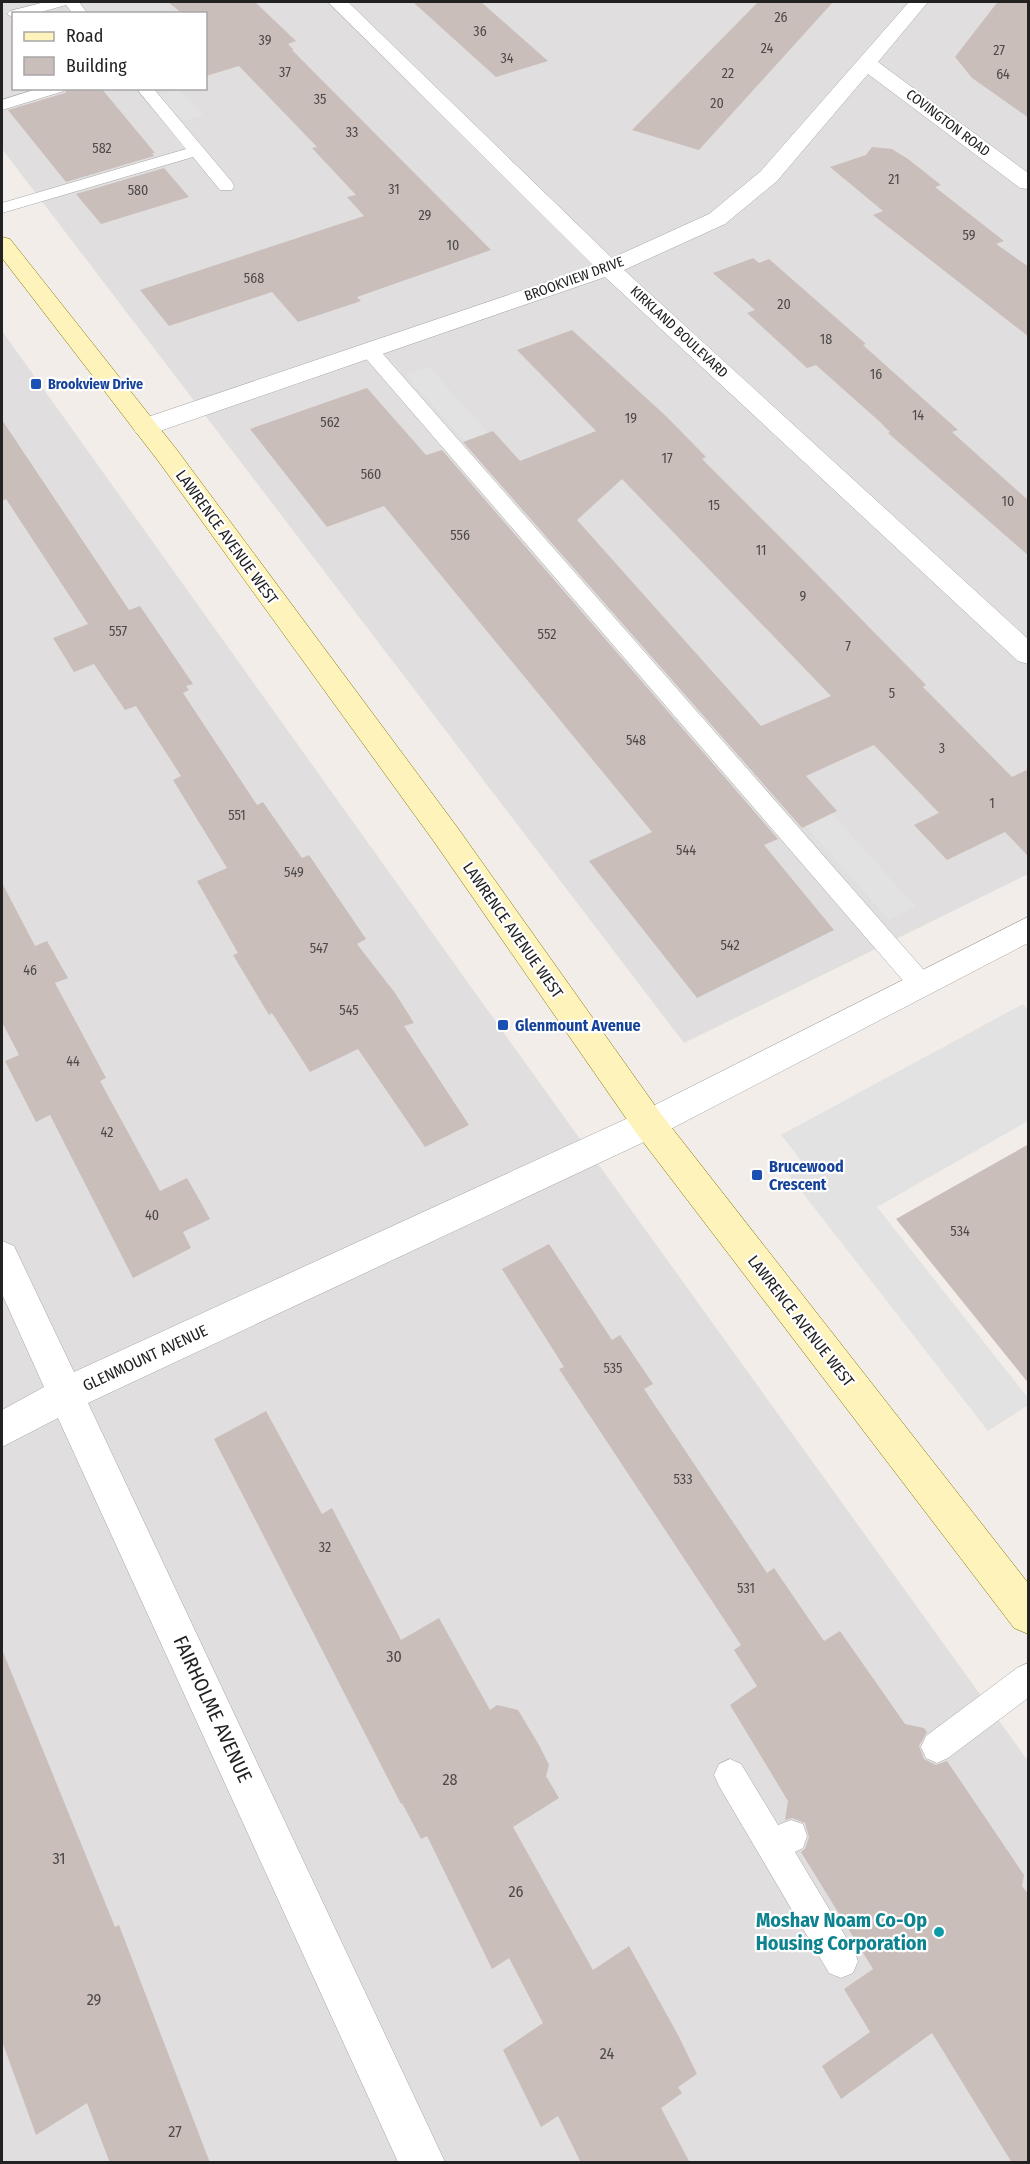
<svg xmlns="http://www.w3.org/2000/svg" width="1030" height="2164" font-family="'Fira Sans Condensed',sans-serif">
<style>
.residential{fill:#e0dedf;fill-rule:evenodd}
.parking{fill:#e2e2e2}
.building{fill:#cabebb;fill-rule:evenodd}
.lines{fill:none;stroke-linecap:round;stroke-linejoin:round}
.service-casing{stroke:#a6a6a6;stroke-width:1}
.minor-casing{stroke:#a6a6a6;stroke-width:1}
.secondary-casing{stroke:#817500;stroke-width:1}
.service{fill:#fff;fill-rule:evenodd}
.minor{fill:#fff;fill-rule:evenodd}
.secondary{fill:#fdf3bb;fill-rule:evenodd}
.transit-dot{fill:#1a4fb4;stroke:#fff;stroke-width:2}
.culture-dot{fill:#0f9aa8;stroke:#fff;stroke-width:2}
.labels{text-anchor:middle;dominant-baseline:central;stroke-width:4.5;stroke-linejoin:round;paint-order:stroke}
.number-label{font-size:14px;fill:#4c4948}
.far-street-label{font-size:14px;fill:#222;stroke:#fff}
.far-transit-label{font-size:14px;font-weight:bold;fill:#164399;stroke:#fff;text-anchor:start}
.street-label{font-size:16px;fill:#222;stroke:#fff}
.transit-label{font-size:16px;font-weight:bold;fill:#164399;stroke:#fff;text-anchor:start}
.near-number-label{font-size:16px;fill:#4c4948}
.near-street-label{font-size:20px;fill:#222;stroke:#fff}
.near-culture-label{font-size:20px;font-weight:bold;fill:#0d838f;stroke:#fff;text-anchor:end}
</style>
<rect width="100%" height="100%" fill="#f2ede8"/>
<g class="residential">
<path d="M2 2H1028V874L684 1043 2 149ZM14 14H206V88H14Z"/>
<path d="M2 331 539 1082 1028 1761V2162H2Z"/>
</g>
<g class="parking">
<path d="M178 89 204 115 183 121 157 95Z"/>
<path d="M429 367 916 907 889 920 406 375Z"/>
<path d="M1023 1004 1028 1010V1121L877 1207 1028 1398V1405L988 1431 787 1173 804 1164 781 1135Z"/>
</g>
<g class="building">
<path d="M168 2H255L296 41 288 44 294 50H292L491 250 357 297 361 301 298 322 272 292 169 326 140 290 364 216 347 197 356 195 312 148 317 147 239 66 206 76V14H183Z"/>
<path d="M413 2H481L548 61 496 77Z"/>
<path d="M758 2H833L699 150 632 130Z"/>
<path d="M1001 2H1029V118L972 78 955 57 996 4Z"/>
<path d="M68 88H101L155 153H152L154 156 66 182 8 110 65 93Z"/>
<path d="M872 147 892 149 908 159 941 185 935 187 1004 241 996 244 1029 267V337L873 215 883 211 830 167 866 155Z"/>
<path d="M164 168 189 197 101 224 76 194Z"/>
<path d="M753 258 759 263 769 259 866 344 863 345 958 430 952 432 1029 501V556L888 433 890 432 880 422 816 365 807 368 747 313 755 310 713 273Z"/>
<path d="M572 330 667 417 706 457 702 459 803 560 926 685 923 687 1012 777 1029 769V857L1005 832 947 860 914 825 939 813 874 745 806 776 837 811 802 828 463 442 493 431 520 461 596 431 517 350ZM622 479 831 696 761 726 577 520Z"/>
<path d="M367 388 426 455 442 450 778 839 764 845 834 930 697 998 589 861 652 832 384 506 327 527 250 429Z"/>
<path d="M2 420 129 610 140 606 193 684 186 686 189 690 183 693 257 805 263 802 302 858 309 855 366 939 357 944 395 993 414 1023 404 1026 469 1125 425 1147 358 1049 310 1072 272 1013 269 1015 233 955 238 953 197 881 227 868 173 780 181 776 136 706 125 710 94 664 74 672 53 638 88 624 6 499 2 501Z"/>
<path d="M2 883 35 946 47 941 68 978 55 983 106 1078 100 1081 160 1191 187 1178 210 1219 183 1232 191 1248 133 1278 50 1115 36 1122 5 1061 19 1055 2 1022Z"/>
<path d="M1029 1144V1384L896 1219Z"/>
<path d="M549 1244 612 1340 620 1335 653 1384 644 1389 767 1573 774 1568 824 1641 840 1631 905 1724 924 1728 927 1732 919 1746 924 1759 936 1765 947 1761 1024 1875 1022 1886 1029 1895V2163H1012L932 2033 841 2099 822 2066 870 2032 844 1989 873 1969 801 1852 805 1849 809 1837 805 1823 792 1818 785 1820 788 1801 730 1705 757 1686 734 1650 741 1645 559 1369 564 1367 502 1269Z"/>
<path d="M266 1411 322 1514 332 1508 401 1640 439 1618 490 1710 497 1705 518 1710 539 1745 549 1765 546 1776 559 1798 513 1827 593 1970 629 1946 678 2035 697 2074 678 2087 682 2093 661 2108 690 2163H581L558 2116 541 2127 503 2050 543 2023 509 1958 492 1969 427 1836 421 1839 402 1803 401 1804 214 1439Z"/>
<path d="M3 1652 115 1927 119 1925 210 2163H110L87 2103 36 2135 2 2041Z"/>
</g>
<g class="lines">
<g class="service-casing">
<g id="service">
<path d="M45 2H79L88 14H73L66 5 34 14H14V18L7 14 10 11Z"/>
<path d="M40 88H66L64 91 2 110V100Z"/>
<path d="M136 88H153L232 182 234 186 232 190H220L193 157 2 213V203L186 149Z"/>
<path d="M369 344 376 346 930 977 933 984 930 991 921 994 912 991 362 354 360 350 362 346Z"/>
<path d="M1028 1663V1698L948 1758 937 1763 926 1758 921 1747 926 1736 1017 1668Z"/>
<path d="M730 1759 741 1764 778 1825 791 1820 803 1824 807 1836 803 1848 795 1852 853 1949 858 1961 853 1973 841 1978 829 1973 719 1786 714 1775 719 1764Z"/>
</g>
</g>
<g class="minor-casing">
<g id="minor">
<path d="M328 2H348L612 258 709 214 761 171 909 2H928L878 62 1028 173V189L1020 188 868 74 777 181 725 224 624 270 1028 639V664L1018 661 605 277 154 433 145 435 136 433 133 427 136 421 594 266Z"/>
<path d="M1028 917V943L661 1134 88 1403 445 2162H398L58 1418 2 1447V1410L44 1387 2 1294V1241L14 1246 74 1372 637 1114Z"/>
</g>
</g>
<g class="secondary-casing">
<path id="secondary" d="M2 237 10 239 177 450 457 827 661 1114 1028 1583V1634L1014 1628 637 1134 435 843 159 462 2 258Z"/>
</g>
<use href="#service" class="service"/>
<use href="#minor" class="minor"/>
<use href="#secondary" class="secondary"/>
</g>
<g class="transit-dot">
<rect x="30" y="378" width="12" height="12" rx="3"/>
<rect x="497" y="1019" width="12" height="12" rx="3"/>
<rect x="751" y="1169" width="12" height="12" rx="3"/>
</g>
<circle class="culture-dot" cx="939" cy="1932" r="6"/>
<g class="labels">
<g class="number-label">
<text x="781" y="17">26</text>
<text x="480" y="31">36</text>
<text x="265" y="40">39</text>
<text x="767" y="48">24</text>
<text x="999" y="50">27</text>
<text x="507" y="58">34</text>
<text x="285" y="72">37</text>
<text x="728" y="73">22</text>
<text x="1003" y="74">64</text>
<text x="320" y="99">35</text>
<text x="717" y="103">20</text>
<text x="352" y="132">33</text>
<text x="102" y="148">582</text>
<text x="894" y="179">21</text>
<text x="394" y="189">31</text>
<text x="138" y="190">580</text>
<text x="425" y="215">29</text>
<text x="969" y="235">59</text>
<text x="453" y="245">10</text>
<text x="254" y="278">568</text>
<text x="784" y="304">20</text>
<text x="826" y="339">18</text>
<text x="876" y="374">16</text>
<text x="918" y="415">14</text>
<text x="631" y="418">19</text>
<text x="330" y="422">562</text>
<text x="667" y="458">17</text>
<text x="371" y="474">560</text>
<text x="1008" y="501">10</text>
<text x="714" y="505">15</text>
<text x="460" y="535">556</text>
<text x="761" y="550">11</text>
<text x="803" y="596">9</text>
<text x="118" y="631">557</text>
<text x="547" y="634">552</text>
<text x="848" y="646">7</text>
<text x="892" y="693">5</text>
<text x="636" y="740">548</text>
<text x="942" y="748">3</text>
<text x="992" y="803">1</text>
<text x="237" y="815">551</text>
<text x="686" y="850">544</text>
<text x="294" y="872">549</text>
<text x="730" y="945">542</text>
<text x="319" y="948">547</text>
<text x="30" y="970">46</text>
<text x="349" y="1010">545</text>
<text x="73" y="1061">44</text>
<text x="107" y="1132">42</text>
<text x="152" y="1215">40</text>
<text x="960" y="1231">534</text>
<text x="613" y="1368">535</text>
<text x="683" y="1479">533</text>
<text x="325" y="1547">32</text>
<text x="746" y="1588">531</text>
</g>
<g class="far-street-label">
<text transform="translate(948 123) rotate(37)">COVINGTON ROAD</text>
<text transform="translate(574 279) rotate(-20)">BROOKVIEW DRIVE</text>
<text transform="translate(679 332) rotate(43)">KIRKLAND BOULEVARD</text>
</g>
<g class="far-transit-label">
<text x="48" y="384">Brookview Drive</text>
</g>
<g class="street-label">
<text transform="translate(227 537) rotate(54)">LAWRENCE AVENUE WEST</text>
<text transform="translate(513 930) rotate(55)">LAWRENCE AVENUE WEST</text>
<text transform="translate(801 1321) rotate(52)">LAWRENCE AVENUE WEST</text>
<text transform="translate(145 1358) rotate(-25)">GLENMOUNT AVENUE</text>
</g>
<g class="transit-label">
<text x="515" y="1025">Glenmount Avenue</text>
<text x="769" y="1166">Brucewood<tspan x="769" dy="18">Crescent</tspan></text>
</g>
<g class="near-number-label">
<text x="394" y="1656">30</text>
<text x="450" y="1779">28</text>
<text x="59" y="1858">31</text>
<text x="516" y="1891">26</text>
<text x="94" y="1999">29</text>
<text x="607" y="2053">24</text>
<text x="175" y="2131">27</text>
</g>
<g class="near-street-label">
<text transform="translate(213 1709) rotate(65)">FAIRHOLME AVENUE</text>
</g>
<g class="near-culture-label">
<text x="927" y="1920">Moshav Noam Co-Op<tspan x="927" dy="23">Housing Corporation</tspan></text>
</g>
</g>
<rect width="1030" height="2164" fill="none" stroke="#222222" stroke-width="6"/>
<rect x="12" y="12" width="195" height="78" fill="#ffffff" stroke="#a7a7a7" stroke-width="1.5"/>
<rect x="24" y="32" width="30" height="9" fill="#fdf3bb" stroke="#a7a7a7" stroke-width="1.5"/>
<text x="66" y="42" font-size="18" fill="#222222">Road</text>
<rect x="24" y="57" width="30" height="18" fill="#cabebb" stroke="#a7a7a7" stroke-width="1.5"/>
<text x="66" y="72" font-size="18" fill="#222222">Building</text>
</svg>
